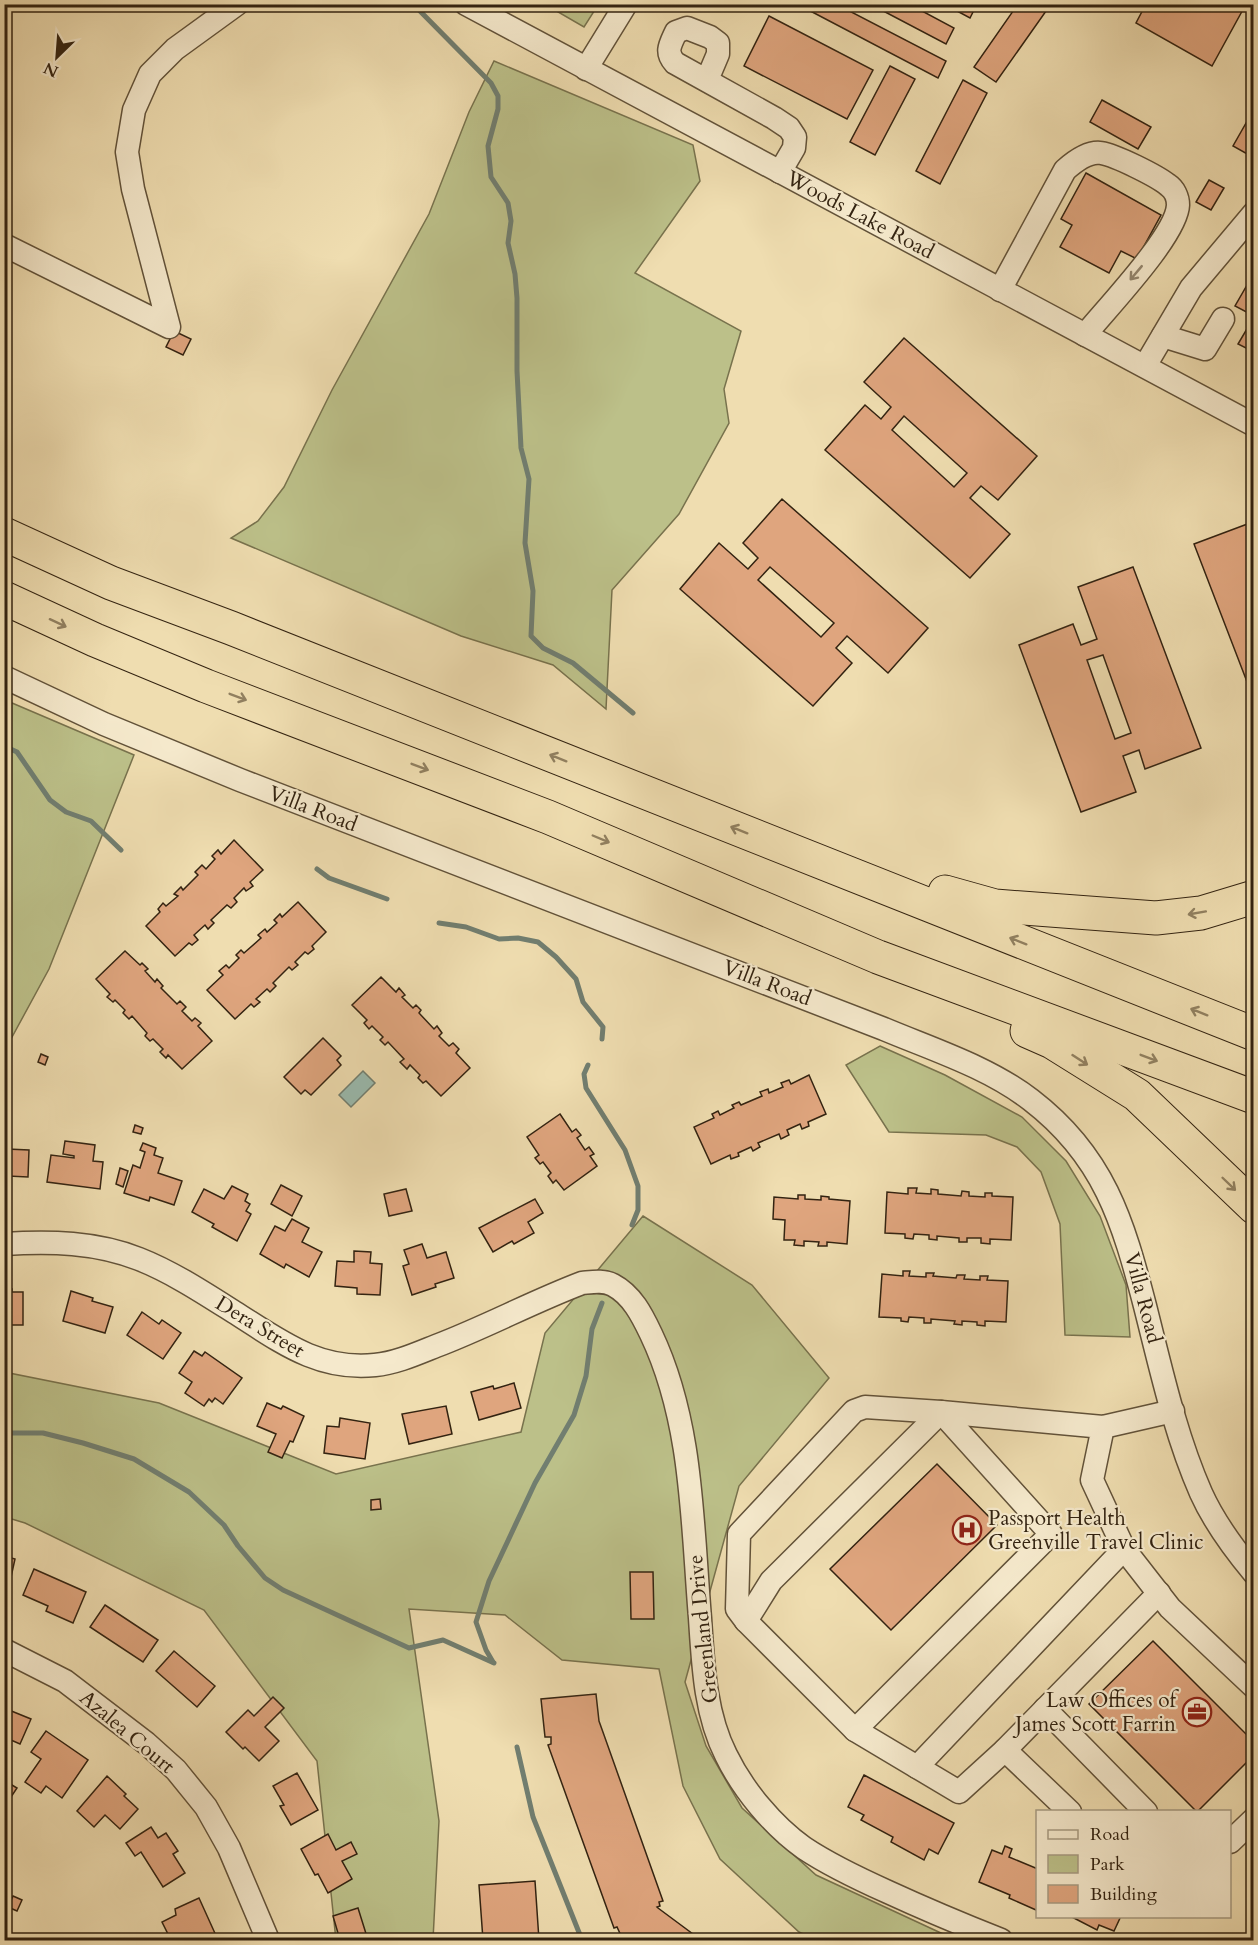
<svg xmlns="http://www.w3.org/2000/svg" width="1258" height="1945" font-family="Cardo,serif">
<style>
.green{fill:#bcc089;stroke:#78724d;stroke-width:1.5}
.water{fill:#9abbaf;stroke:#717e70;stroke-width:1.5}
.lines{fill:none;stroke-linecap:round;stroke-linejoin:round}
.stream{stroke:#717e70;stroke-width:5}
.building{fill:#dfa57e;stroke:#332311;stroke-width:1.5;fill-rule:evenodd}
.minor-casing{stroke:#625239;stroke-width:25}
.highway-casing{stroke:#332311;stroke-width:35}
.minor{stroke:#f5e9cc;stroke-width:22}
.highway{stroke:#efddb0;stroke-width:33}
.oneway{stroke:#94866e}
.oneway2{stroke:#918060}
.labels{text-anchor:middle;dominant-baseline:central;stroke-width:4.5;stroke-linejoin:round;paint-order:stroke}
.street-label{font-size:21px;fill:#332311;stroke:#f5e9cc}
.poi-label{font-size:21px;fill:#332311;stroke:#f5e9cc;text-anchor:start}
</style>
<rect width="100%" height="100%" fill="#efddb0"/>
<filter id="stains"><feTurbulence type="fractalNoise" baseFrequency=".00333" numOctaves="4"/><feColorMatrix values="0 0 0 0 .2 0 0 0 0 .09 0 0 0 0 .02 0 0 0 .5 -.17"/></filter>
<radialGradient id="worn" r=".72"><stop offset=".6" stop-color="#630" stop-opacity="0"/><stop offset="1" stop-color="#630" stop-opacity=".3"/></radialGradient>
<g class="green">
<path d="M546 5H598L584 27Z"/>
<path d="M494 61 693 145 700 181 635 273 741 331 724 389 729 423 679 514 612 590 606 709 553 665 461 636 231 538 258 521 284 487 332 390 429 214 469 112Z"/>
<path d="M5 700 134 755 49 969 5 1050Z"/>
<path d="M880 1046 945 1075 1022 1117 1066 1161 1100 1216 1126 1285 1130 1337 1065 1335 1060 1224 1041 1172 1017 1147 986 1135 889 1132 846 1065Z"/>
<path d="M643 1216 752 1285 829 1378 739 1486 685 1682 706 1746 742 1808 816 1875 956 1940H816L799 1932 720 1859 683 1786 659 1669 562 1660 505 1615 409 1609 439 1821 433 1940H336L317 1761 204 1610 25 1523 5 1517 4 1372 159 1403 336 1474 521 1432 545 1333Z"/>
</g>
<path class="water" d="M363 1071 375 1083 351 1107 339 1095Z"/>
<g class="lines">
<g class="stream">
<path d="M413 4 491 83 498 96V109L488 146 491 177 508 203 511 221 508 243 515 274 517 298V371L521 448 529 479 525 543 533 591 531 636 543 648 573 663 633 713"/>
<path d="M4 746 17 752 50 800 66 812 91 821 121 850"/>
<path d="M317 869 329 878 387 899"/>
<path d="M439 923 466 927 499 939 518 938 538 942 556 957 576 979 583 1002 603 1027 602 1039"/>
<path d="M588 1065 584 1074 586 1088 625 1150 638 1186V1210L632 1225"/>
<path d="M4 1433H43L83 1443 134 1459 189 1492 224 1525 238 1546 265 1578 283 1590 409 1648 443 1640 494 1663"/>
<path d="M493 1662 486 1650 476 1622 489 1581 535 1483 574 1415 586 1376 592 1329 602 1303"/>
<path d="M517 1747 533 1817 582 1940"/>
</g>
</g>
<g class="building">
<path d="M797 4H836L946 61 938 78Z"/>
<path d="M870 4H909L954 28 946 44Z"/>
<path d="M944 4H977L970 18Z"/>
<path d="M1018 4H1051L996 82 974 67Z"/>
<path d="M1146 4H1246L1212 66 1136 23Z"/>
<path d="M769 16 873 70 847 119 744 66Z"/>
<path d="M890 66 915 79 875 155 850 142Z"/>
<path d="M963 80 987 93 940 184 916 171Z"/>
<path d="M1102 100 1151 127 1138 149 1090 122Z"/>
<path d="M1254 109V146L1249 155 1233 146Z"/>
<path d="M1086 173 1161 215 1137 259 1121 251 1109 273 1060 247 1072 225 1061 219Z"/>
<path d="M1209 180 1224 188 1211 210 1196 202Z"/>
<path d="M1254 273V316L1235 306Z"/>
<path d="M1254 317V352L1238 344Z"/>
<path d="M174 331 191 339 183 355 166 347Z"/>
<path d="M904 338 1037 456 998 500 981 486 970 498 1010 534 970 578 825 450 865 405 881 419 891 407 864 382ZM904 416 967 473 954 487 892 430Z"/>
<path d="M782 499 928 628 888 673 847 636 836 648 852 663 813 706 680 589 719 543 748 569 758 558 743 543ZM770 567 834 623 821 637 758 580Z"/>
<path d="M1250 523 1254 533V700L1194 544Z"/>
<path d="M1133 567 1201 748 1145 769 1139 750 1123 756 1136 792 1081 812 1019 645 1073 624 1081 645 1097 639 1078 587ZM1103 655 1131 733 1115 739 1087 660Z"/>
<path d="M234 840 263 870 250 882 253 886 246 891 244 888 234 898 237 902 231 908 227 905 211 920 214 923 208 929 205 925 194 935 198 940 192 945 189 943 175 956 146 926 160 912 158 909 163 903 166 906 178 896 174 894 181 887 183 890 198 875 195 872 202 865 206 869 215 859 212 856 218 850 221 854Z"/>
<path d="M298 902 326 932 312 946 314 949 308 954 305 952 295 962 298 965 292 970 289 967 273 983 276 986 270 992 267 989 256 999 260 1002 254 1007 251 1004 235 1019 207 990 223 975 219 971 226 965 229 968 239 958 236 955 241 950 244 953 261 938 258 935 265 929 267 932 277 923 274 920 280 914 282 917Z"/>
<path d="M125 951 140 965 142 963 148 969 145 971 155 982 157 979 163 986 161 988 177 1004 180 1001 186 1007 182 1011 192 1021 195 1018 201 1023 198 1026 212 1041 182 1069 168 1055 166 1058 160 1052 163 1049 153 1039 150 1041 145 1036 147 1033 132 1016 129 1019 123 1013 125 1010 115 1000 113 1002 107 997 110 994 96 979Z"/>
<path d="M381 977 396 992 399 988 405 995 402 997 413 1008 416 1005 421 1010 419 1013 434 1029 437 1026 442 1033 439 1036 449 1046 453 1043 459 1049 456 1053 470 1068 441 1096 426 1081 423 1083 418 1078 420 1075 410 1065 407 1069 400 1062 404 1059 388 1042 385 1045 380 1040 383 1037 372 1026 369 1029 364 1023 367 1020 352 1005Z"/>
<path d="M323 1038 341 1056 337 1060 341 1065 311 1095 305 1090 301 1094 284 1077Z"/>
<path d="M41 1054 48 1057 45 1065 38 1062Z"/>
<path d="M809 1075 826 1114 808 1122 809 1126 802 1129 800 1124 787 1130 789 1135 781 1139 779 1134 758 1143 760 1147 753 1151 751 1147 738 1153 739 1156 731 1159 730 1155 711 1164 694 1127 714 1118 712 1114 718 1111 720 1115 734 1108 732 1105 739 1102 741 1105 762 1096 760 1092 768 1089 769 1093 783 1087 781 1083 789 1080 791 1084Z"/>
<path d="M560 1114 572 1132 576 1129 581 1135 577 1138 585 1150 589 1147 594 1154 590 1156 597 1166 564 1190 556 1180 553 1183 548 1176 551 1173 543 1162 540 1164 535 1158 539 1155 527 1137Z"/>
<path d="M135 1125 143 1128 141 1134 133 1132Z"/>
<path d="M4 1135H8L7 1149 29 1150 28 1177 8 1176 7 1180H4Z"/>
<path d="M65 1141 95 1145 93 1161 103 1162 100 1189 47 1182 51 1155 74 1158V1156L63 1154Z"/>
<path d="M143 1143 156 1148 154 1155 163 1158 158 1173 182 1181 174 1205 150 1197 149 1201 124 1193 133 1165 140 1168 145 1152 140 1150Z"/>
<path d="M120 1168 128 1171 123 1187 116 1184Z"/>
<path d="M281 1185 302 1196 292 1216 271 1204Z"/>
<path d="M232 1186 248 1194 245 1201 250 1204 246 1211 251 1214 237 1241 212 1227 214 1224 192 1212 204 1189 224 1199Z"/>
<path d="M908 1188H917L916 1193 931 1194V1189L938 1190V1194L961 1196 962 1191 969 1192V1196L985 1197V1193H992V1196L1013 1197 1011 1240 990 1239V1244L981 1243V1238H967V1242H959V1238L937 1236V1240L929 1239V1235L914 1234 913 1239 905 1238V1234L885 1233 887 1192 908 1194Z"/>
<path d="M406 1189 412 1211 389 1216 384 1194Z"/>
<path d="M798 1195H805V1199L821 1200V1196L829 1197V1199L850 1201 847 1244 827 1242V1246H818L819 1242 804 1241V1246L794 1245 795 1240H784L785 1220 773 1219 774 1197 798 1199Z"/>
<path d="M535 1199 543 1213 528 1222 534 1233 514 1244 512 1241 493 1252 479 1228Z"/>
<path d="M292 1219 309 1228 302 1242 322 1252 309 1277 286 1264 284 1268 260 1254 275 1226 285 1231Z"/>
<path d="M422 1244 427 1258 446 1252 454 1278 435 1284 436 1287 412 1295 403 1266 409 1264 404 1250Z"/>
<path d="M354 1251 371 1252 370 1263 382 1264 380 1295 357 1294V1288L335 1286 337 1261 354 1262Z"/>
<path d="M903 1271H910L909 1276 926 1277V1273H934L933 1276 956 1278 957 1275H965L964 1279 980 1280V1276H988L987 1280 1008 1281 1006 1322 985 1321V1326L977 1325V1322L962 1321V1325L954 1324 955 1321 931 1319V1323H924V1318L909 1317 908 1322 901 1321V1318L879 1317 882 1274 903 1276Z"/>
<path d="M4 1289H12V1292H23V1325H4Z"/>
<path d="M71 1291 93 1298 92 1301 113 1307 105 1333 63 1321Z"/>
<path d="M142 1312 159 1324 162 1320 181 1333 163 1359 127 1335Z"/>
<path d="M194 1351 202 1356 205 1352 242 1378 223 1404 215 1398 212 1402 209 1399 204 1406 185 1393 192 1382 179 1373Z"/>
<path d="M514 1383 521 1408 479 1420 471 1392 493 1386 494 1389Z"/>
<path d="M267 1403 281 1409 283 1406 304 1416 293 1442 290 1441 282 1458 268 1452 276 1434 257 1426Z"/>
<path d="M446 1406 452 1434 409 1444 402 1414Z"/>
<path d="M340 1418 370 1423 365 1459 324 1453 327 1426 339 1427Z"/>
<path d="M937 1464 997 1525 891 1630 830 1569Z"/>
<path d="M380 1499 381 1509 371 1510V1500Z"/>
<path d="M4 1556 15 1559 9 1586 4 1585Z"/>
<path d="M34 1569 86 1592 73 1623 46 1611 48 1606 23 1595Z"/>
<path d="M630 1572H653L654 1619H631Z"/>
<path d="M105 1605 158 1640 143 1662 90 1627Z"/>
<path d="M1153 1641 1254 1742V1755L1197 1812 1089 1704Z"/>
<path d="M174 1651 215 1686 197 1707 156 1671Z"/>
<path d="M596 1694 599 1721 604 1735 663 1901 659 1902 660 1906 657 1907 658 1908 701 1940H623L617 1927 614 1928 548 1745 551 1744V1737H545L541 1699Z"/>
<path d="M273 1697 284 1708 265 1727 279 1741 259 1761 245 1747 243 1749 226 1732 248 1710 254 1716Z"/>
<path d="M4 1708 31 1719 20 1744 4 1737Z"/>
<path d="M46 1731 88 1760 62 1798 46 1786 41 1793 25 1782 41 1759 31 1752Z"/>
<path d="M297 1773 318 1810 291 1825 280 1806 284 1805 273 1786Z"/>
<path d="M864 1775 954 1823 938 1854 929 1849 924 1860 891 1842 893 1837 861 1820 864 1815 848 1807Z"/>
<path d="M107 1776 126 1794 124 1796 138 1809 120 1829 105 1815 94 1827 77 1811Z"/>
<path d="M7 1782 17 1788 11 1797 4 1793V1786Z"/>
<path d="M151 1827 158 1838 166 1833 178 1851 173 1854 185 1873 163 1887 141 1852 135 1856 126 1843Z"/>
<path d="M328 1834 336 1850 351 1842 357 1854 342 1861 352 1879 328 1893 318 1874 315 1875 301 1849Z"/>
<path d="M1005 1846 1012 1849 1009 1857 1038 1869V1906L1036 1910 1009 1898 1010 1895 979 1882 992 1850 1002 1854Z"/>
<path d="M535 1881 539 1940H483L479 1885Z"/>
<path d="M13 1896 22 1900 17 1911 8 1907Z"/>
<path d="M199 1898 218 1940H188L186 1935 171 1940 162 1922 176 1915 175 1909Z"/>
<path d="M358 1908 368 1940H340L333 1916Z"/>
<path d="M1070 1916H1121L1114 1931 1099 1925 1097 1930Z"/>
</g>
<g class="lines">
<g class="minor-casing">
<g id="minor">
<path d="M466 4 1254 425"/>
<path d="M586 69 626 4"/>
<path d="M707 80 718 54V43L710 37 687 28 676 32C670 45 665 52 675 63L774 118 789 128 795 137 794 148 780 172"/>
<path d="M4 245 169 327 133 189 127 152 134 110 150 74 175 49 237 4"/>
<path d="M1000 290 1065 170C1074 162 1088 151 1101 153 1115 155 1157 176 1168 185 1174 189 1178 197 1178 205 1177 235 1106 309 1085 335"/>
<path d="M1163 336 1205 349 1223 319"/>
<path d="M1145 366 1191 288 1254 213"/>
<path d="M4 677 104 724 240 780 884 1029C934 1050 988 1067 1031 1100 1104 1156 1123 1221 1145 1306 1161 1369 1175 1434 1201 1493 1214 1522 1234 1549 1254 1573"/>
<path d="M4 1244C50 1241 96 1242 139 1259 172 1272 204 1293 234 1312 280 1341 318 1371 375 1365 396 1363 416 1354 436 1346 486 1327 532 1302 582 1283 593 1282 603 1280 613 1285 632 1295 642 1315 651 1334 693 1422 692 1523 700 1618 703 1664 705 1714 726 1755 743 1790 773 1826 804 1848 831 1866 859 1879 888 1892 925 1909 963 1925 1001 1940"/>
<path d="M1103 1427 941 1412 771 1581 746 1621 855 1730 917 1767 1124 1549 1092 1480 1103 1427 1173 1411"/>
<path d="M1124 1549 1170 1608 1254 1687"/>
<path d="M746 1621 737 1609 739 1534 854 1411 865 1407 941 1412 1051 1534 855 1730"/>
<path d="M4 1650 65 1681 146 1743 176 1770 206 1807 229 1848 268 1940"/>
<path d="M1045 1709 1146 1812"/>
<path d="M1005 1750 1159 1593"/>
<path d="M917 1767 959 1792 1005 1750 1070 1812"/>
<path d="M1230 1842 1254 1819"/>
</g>
</g>
<g class="highway-casing">
<g id="highway">
<path d="M4 534 111 583 231 628 1254 1034"/>
<path d="M4 598 95 640 206 686 548 817 878 957 1254 1097"/>
<path d="M945 892 995 906 1156 918 1201 913 1254 897"/>
<path d="M1027 1031 1052 1042 1137 1095 1254 1207"/>
</g>
</g>
<use href="#minor" class="minor"/>
<use href="#highway" class="highway"/>
</g>
<defs><path id="oneway-shaft" d="M-6 0H5M1.5-3L5.5 0L1.5 3" fill="none" stroke-width="1.6" stroke-linecap="round" stroke-linejoin="round" transform="scale(1.5)"/></defs>
<use class="oneway" href="#oneway-shaft" transform="translate(1136 273) rotate(130)"/>
<g class="oneway2">
<use href="#oneway-shaft" transform="translate(58 623) rotate(25)"/>
<use href="#oneway-shaft" transform="translate(238 697) rotate(21)"/>
<use href="#oneway-shaft" transform="translate(558 758) rotate(-158)"/>
<use href="#oneway-shaft" transform="translate(420 767) rotate(21)"/>
<use href="#oneway-shaft" transform="translate(739 830) rotate(-158)"/>
<use href="#oneway-shaft" transform="translate(601 839) rotate(23)"/>
<use href="#oneway-shaft" transform="translate(1197 913) rotate(170)"/>
<use href="#oneway-shaft" transform="translate(1018 941) rotate(-158)"/>
<use href="#oneway-shaft" transform="translate(1199 1012) rotate(-158)"/>
<use href="#oneway-shaft" transform="translate(1149 1058) rotate(21)"/>
<use href="#oneway-shaft" transform="translate(1080 1060) rotate(33)"/>
<use href="#oneway-shaft" transform="translate(1229 1184) rotate(44)"/>
</g>
<defs>
<g id="hospital-ring" transform="scale(1.5)"><circle r="9.5" fill="#f5e9cc" stroke="#8f2418" stroke-width="1.5"/><path d="M-5-5h3v3.5h4V-5h3V5h-3V1.5h-4V5h-3Z" fill="#8f2418"/></g>
<g id="office-ring" transform="scale(1.5)"><circle r="9.5" fill="#f5e9cc" stroke="#8f2418" stroke-width="1.5"/><path d="M-6-3h4V-5.5h4V-3h4V5H-6ZM-1-4.5V-3h2v-1.5ZM-6 0V1H6V0Z" fill="#8f2418"/></g>
</defs>
<g fill-rule="evenodd">
<use href="#hospital-ring" x="967" y="1530"/>
<use href="#office-ring" x="1197" y="1712"/>
</g>
<g class="labels">
<g class="street-label">
<text transform="translate(860 215) rotate(28)">Woods Lake Road</text>
<text transform="translate(313 809) rotate(21)">Villa Road</text>
<text transform="translate(767 983) rotate(21)">Villa Road</text>
<text transform="translate(1143 1298) rotate(75)">Villa Road</text>
<text transform="translate(260 1327) rotate(31)">Dera Street</text>
<text transform="translate(703 1629) rotate(-96)">Greenland Drive</text>
<text transform="translate(127 1732) rotate(40)">Azalea Court</text>
</g>
<g class="poi-label">
<text x="988" y="1518">Passport Health<tspan x="988" dy="24">Greenville Travel Clinic</tspan></text>
<text x="1176" y="1700" text-anchor="end">Law Offices of<tspan x="1176" dy="24">James Scott Farrin</tspan></text>
</g>
</g>
<rect width="1258" height="1945" fill="none" stroke="#efddb0" stroke-width="24"/>
<rect x="6" y="6" width="1246" height="1933" fill="none" stroke="#332311" stroke-width="3"/>
<rect x="12" y="12" width="1234" height="1921" fill="none" stroke="#332311" stroke-width="1.5"/>
<rect x="1036" y="1810" width="195" height="108" fill="#f5e9cc" stroke="#a79a81" stroke-width="1.5"/>
<rect x="1048" y="1830" width="30" height="9" fill="#f5e9cc" stroke="#a79a81" stroke-width="1.5"/>
<text x="1090" y="1840" font-size="18" fill="#332311">Road</text>
<rect x="1048" y="1855" width="30" height="18" fill="#bcc089" stroke="#a79a81" stroke-width="1.5"/>
<text x="1090" y="1870" font-size="18" fill="#332311">Park</text>
<rect x="1048" y="1885" width="30" height="18" fill="#dfa57e" stroke="#a79a81" stroke-width="1.5"/>
<text x="1090" y="1900" font-size="18" fill="#332311">Building</text>
<g transform="translate(57 57) rotate(205)" stroke="#f5e9cc" stroke-width="4.5" paint-order="stroke">
<path d="M0-4.5L10 22L0 15L-10 22Z" fill="#332311"/>
<text y="-9" font-size="16" font-weight="bold" text-anchor="middle" fill="#332311">N</text>
</g>
<rect width="100%" height="100%" filter="url(#stains)"/>
<rect width="100%" height="100%" fill="url(#worn)"/>
</svg>
